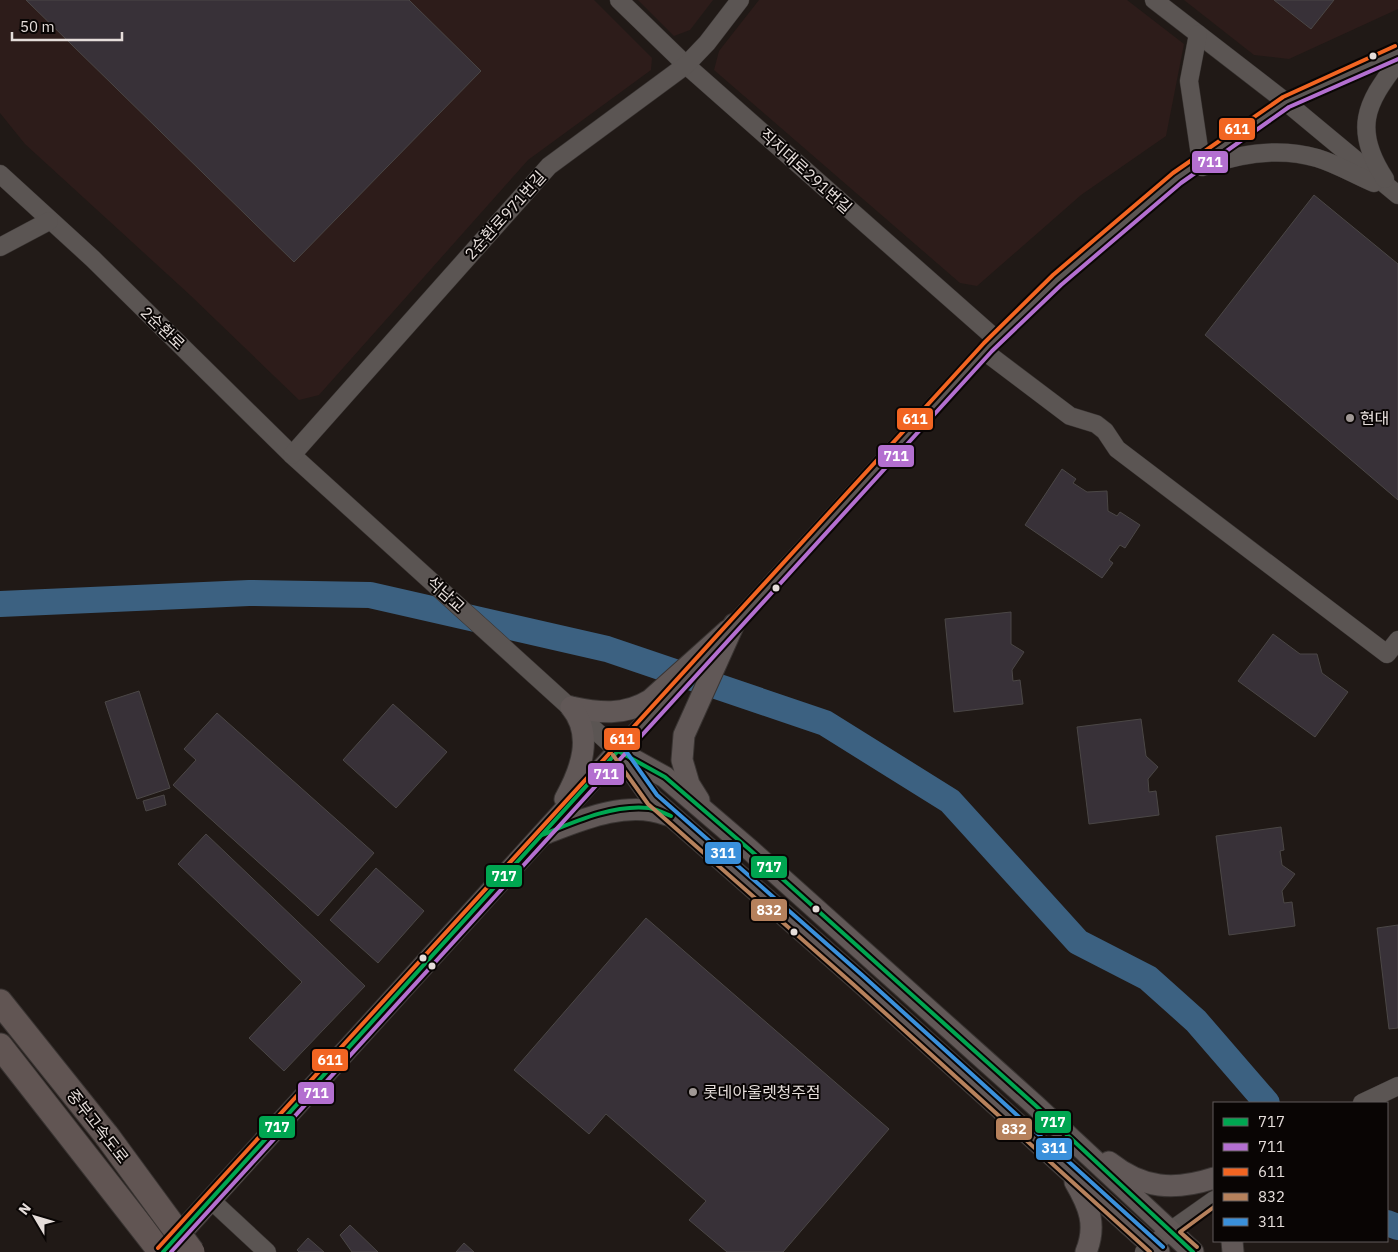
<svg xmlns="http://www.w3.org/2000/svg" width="1398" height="1252" font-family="'IBM Plex Sans','Noto Sans KR',sans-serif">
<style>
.industrial{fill:#2d1c1a}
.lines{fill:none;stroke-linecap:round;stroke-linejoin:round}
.river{stroke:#3c6181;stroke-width:26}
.building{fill:#383138;stroke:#4b4746}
.minor-casing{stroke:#393432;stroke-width:19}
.major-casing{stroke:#393432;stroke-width:23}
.highway-casing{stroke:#393432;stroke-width:27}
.minor{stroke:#5b5553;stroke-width:18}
.major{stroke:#615857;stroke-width:21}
.highway{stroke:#615553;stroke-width:25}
.highway-bridge-casing{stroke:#393432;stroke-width:27;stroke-linecap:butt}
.highway-bridge{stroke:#615553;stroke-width:25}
.bus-1-casing{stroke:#090504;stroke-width:8}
.bus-2-casing{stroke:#090504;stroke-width:8}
.bus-3-casing{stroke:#090504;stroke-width:8}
.bus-4-casing{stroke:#090504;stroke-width:8}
.bus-5-casing{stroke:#090504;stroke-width:8}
.bus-1{stroke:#00a651;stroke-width:4}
.bus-2{stroke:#b36fd0;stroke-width:4}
.bus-3{stroke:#f26522;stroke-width:4}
.bus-4{stroke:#b6815c;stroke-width:4}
.bus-5{stroke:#3a90db;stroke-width:4}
.bus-dot{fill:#e5ddda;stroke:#090504;stroke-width:2}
.poi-dot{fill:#a09895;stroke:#090504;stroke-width:2}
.labels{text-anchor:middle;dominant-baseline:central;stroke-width:4;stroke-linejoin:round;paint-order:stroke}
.street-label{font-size:16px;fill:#e5ddda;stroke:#090504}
.poi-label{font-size:16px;fill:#e5ddda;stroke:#090504;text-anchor:start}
.line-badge{stroke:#090504;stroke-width:2}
.badge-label{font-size:14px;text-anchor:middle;font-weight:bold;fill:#fff}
</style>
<rect width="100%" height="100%" fill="#201916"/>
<g class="industrial">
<path d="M0 0H594L652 58 651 70 528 160 319 395 299 400 190 295 25 144 0 113Z"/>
<path d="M638 0H713L690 30 674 36Z"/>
<path d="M759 0H1127L1184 44 1166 136 1081 195 977 286 960 283 714 70 719 51Z"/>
<path d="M1184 0H1398V9L1289 59 1254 55Z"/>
</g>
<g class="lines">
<g class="river">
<path d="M0 604 249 593 370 595 607 649 825 723 950 801 1078 942 1148 978 1196 1021 1267 1103"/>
<path d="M1387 1223 1398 1227"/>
</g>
</g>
<g class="building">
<path d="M26 0H409L481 71 294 262Z"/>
<path d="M1274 0H1334L1311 29Z"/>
<path d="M1314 195 1398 264V500L1205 335Z"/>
<path d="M1062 469 1076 479 1073 483 1087 492 1107 491 1108 511 1117 516 1120 512 1140 525 1125 548 1120 545 1109 560 1113 563 1102 578 1025 525Z"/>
<path d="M1011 612V644L1024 652 1012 670 1013 681 1020 680 1023 704 954 712 945 619Z"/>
<path d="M1273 634 1300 654H1317L1322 673 1348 692 1315 737 1238 681Z"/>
<path d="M139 691 170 788 137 799 105 702Z"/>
<path d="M393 704 447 752 396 808 343 760Z"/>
<path d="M217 713 374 853 318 916 173 785 196 760 184 749Z"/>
<path d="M1141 719 1146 756 1158 767 1148 779 1149 792 1156 791 1159 815 1089 824 1077 727Z"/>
<path d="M164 795 166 805 146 811 143 801Z"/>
<path d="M1281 827 1284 850 1280 851 1282 865 1295 874 1282 891 1284 903 1292 902 1295 926 1229 935 1216 836Z"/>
<path d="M206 834 365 986 284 1071 249 1038 302 982 178 864Z"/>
<path d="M376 868 424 911 378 963 330 920Z"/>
<path d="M646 918 889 1129 783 1252H727L689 1220 706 1201 606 1114 589 1134 514 1070Z"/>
<path d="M1398 925V1028L1389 1029 1377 928Z"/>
<path d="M350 1225 378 1252H352L340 1235Z"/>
<path d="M308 1238 324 1252H299L297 1250Z"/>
<path d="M464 1243 474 1252H456Z"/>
</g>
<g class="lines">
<g class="minor-casing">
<g id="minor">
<path d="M619 0 686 65 996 339"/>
<path d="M1154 0 1286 102 1398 195"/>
<path d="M1198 34 1189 81 1201 162"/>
<path d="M1202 167C1238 154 1280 147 1317 158 1337 164 1355 175 1374 183"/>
<path d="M0 174 93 259 292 455 618 751 675 689"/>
<path d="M1385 179C1353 130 1365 104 1398 62"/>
<path d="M0 247 49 221"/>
<path d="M984 351 1070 416 1096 424 1105 431 1117 449 1387 654 1398 640"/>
<path d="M292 455 549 166 686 65 707 43 740 0"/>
<path d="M726 633 984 351 1057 280 1177 178 1286 102 1398 52"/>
<path d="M1362 1103 1398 1086"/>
<path d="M211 1200 267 1252"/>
<path d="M1144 1252 1170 1231 1214 1200"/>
</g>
</g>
<g class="major-casing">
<g id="major">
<path d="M571 707C599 713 624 716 650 700L728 630"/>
<path d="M618 751 665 777 749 849 1035 1105 1193 1252"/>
<path d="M621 755 652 799 858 980 1159 1252"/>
<path d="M565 799C581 770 594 735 571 707"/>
<path d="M699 800 689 784 682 760 684 735 734 624"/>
<path d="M547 833C583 819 628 800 667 815"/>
<path d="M1109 1162C1143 1189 1174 1191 1214 1178"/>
<path d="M1075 1182C1089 1206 1097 1225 1086 1252"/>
<path d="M1232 1241 1233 1252"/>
<path d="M168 1247 618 751"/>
</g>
</g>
<g class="highway-casing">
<g id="highway">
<path d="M0 1002 107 1136"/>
<path d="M0 1046 161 1252"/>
</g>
</g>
<use href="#minor" class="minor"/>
<use href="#major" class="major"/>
<use href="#highway" class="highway"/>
<g class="highway-bridge-casing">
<path id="highway-bridge" d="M107 1136 192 1252"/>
</g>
<use href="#highway-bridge" class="highway-bridge"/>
<g class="bus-1-casing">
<g id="bus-1">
<path d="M618 751 665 777 749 849 1035 1105 1193 1252"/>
<path d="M542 835C574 822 613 804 649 808 656 809 664 813 671 816"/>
<path d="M163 1252 618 751"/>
</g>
</g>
<g class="bus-2-casing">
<path id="bus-2" d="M171 1252 992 351 1061 285 1181 183 1289 107 1398 59"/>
</g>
<g class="bus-3-casing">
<path id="bus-3" d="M158 1248 984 343 1053 275 1173 173 1283 97 1395 46"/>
</g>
<g class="bus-4-casing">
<g id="bus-4">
<path d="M613 755 648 804 854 985 1150 1252"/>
<path d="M1197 1247 1180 1232 1214 1207"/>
</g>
</g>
<g class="bus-5-casing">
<path id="bus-5" d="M623 747 657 795 862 975 1163 1247"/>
</g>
<use href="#bus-1" class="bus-1"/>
<use href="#bus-2" class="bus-2"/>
<use href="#bus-3" class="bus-3"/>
<use href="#bus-4" class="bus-4"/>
<use href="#bus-5" class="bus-5"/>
</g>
<g class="bus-dot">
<circle cx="1373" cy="56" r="4.5"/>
<circle cx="776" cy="588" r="4.5"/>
<circle cx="816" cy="909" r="4.5"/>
<circle cx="794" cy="932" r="4.5"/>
<circle cx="423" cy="958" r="4.5"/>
<circle cx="432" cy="966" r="4.5"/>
</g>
<g class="poi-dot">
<circle cx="1350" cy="418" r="5"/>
<circle cx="693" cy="1092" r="5"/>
</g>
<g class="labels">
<g class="street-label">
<text transform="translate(806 171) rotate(42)">직지대로291번길</text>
<text transform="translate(505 215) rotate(-48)">2순환로971번길</text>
<text transform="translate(163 328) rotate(44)">2순환로</text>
<text transform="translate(446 594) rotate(42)">석남교</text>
<text transform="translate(98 1126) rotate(52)">중부고속도로</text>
</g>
<g class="poi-label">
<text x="1360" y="418">현대</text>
<text x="703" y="1092">롯데아울렛청주점</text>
</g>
</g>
<g class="line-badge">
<rect x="1218" y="117" width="38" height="24" rx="5" fill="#f26522"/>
<rect x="1191" y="150" width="38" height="24" rx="5" fill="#b36fd0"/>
<rect x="896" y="407" width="38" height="24" rx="5" fill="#f26522"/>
<rect x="877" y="444" width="38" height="24" rx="5" fill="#b36fd0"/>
<rect x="603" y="727" width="38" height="24" rx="5" fill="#f26522"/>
<rect x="587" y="762" width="38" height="24" rx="5" fill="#b36fd0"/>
<rect x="704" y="841" width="38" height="24" rx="5" fill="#3a90db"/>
<rect x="750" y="855" width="38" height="24" rx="5" fill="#00a651"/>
<rect x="485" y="864" width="38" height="24" rx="5" fill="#00a651"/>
<rect x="750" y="898" width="38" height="24" rx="5" fill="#b6815c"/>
<rect x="311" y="1048" width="38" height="24" rx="5" fill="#f26522"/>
<rect x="297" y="1081" width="38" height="24" rx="5" fill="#b36fd0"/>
<rect x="1034" y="1110" width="38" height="24" rx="5" fill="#00a651"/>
<rect x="258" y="1115" width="38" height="24" rx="5" fill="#00a651"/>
<rect x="995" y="1117" width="38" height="24" rx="5" fill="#b6815c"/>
<rect x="1035" y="1137" width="38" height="24" rx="5" fill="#3a90db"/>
</g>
<g class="badge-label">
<text x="1237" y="134">611</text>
<text x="1210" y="167">711</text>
<text x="915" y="424">611</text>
<text x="896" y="461">711</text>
<text x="622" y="744">611</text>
<text x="606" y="779">711</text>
<text x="723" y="858">311</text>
<text x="769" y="872">717</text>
<text x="504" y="881">717</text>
<text x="769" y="915">832</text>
<text x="330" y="1065">611</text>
<text x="316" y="1098">711</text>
<text x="1053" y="1127">717</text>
<text x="277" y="1132">717</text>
<text x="1014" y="1134">832</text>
<text x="1054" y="1153">311</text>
</g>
<rect x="1213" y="1102" width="175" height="140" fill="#090504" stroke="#615b5a"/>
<rect x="1223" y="1118" width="25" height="8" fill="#00a651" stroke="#615b5a"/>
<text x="1258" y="1127" font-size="15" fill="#e5ddda">717</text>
<rect x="1223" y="1143" width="25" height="8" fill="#b36fd0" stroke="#615b5a"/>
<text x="1258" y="1152" font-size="15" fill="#e5ddda">711</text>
<rect x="1223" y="1168" width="25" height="8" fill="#f26522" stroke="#615b5a"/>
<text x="1258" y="1177" font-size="15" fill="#e5ddda">611</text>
<rect x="1223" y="1193" width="25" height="8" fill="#b6815c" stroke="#615b5a"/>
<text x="1258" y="1202" font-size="15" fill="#e5ddda">832</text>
<rect x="1223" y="1218" width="25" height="8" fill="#3a90db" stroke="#615b5a"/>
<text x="1258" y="1227" font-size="15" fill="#e5ddda">311</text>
<g transform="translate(35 1217) rotate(308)" stroke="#090504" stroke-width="4" paint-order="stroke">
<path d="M0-4L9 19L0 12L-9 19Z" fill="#e5ddda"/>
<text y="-8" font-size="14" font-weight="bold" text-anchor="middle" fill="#e5ddda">N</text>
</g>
<path d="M12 32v8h110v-8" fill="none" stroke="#e5ddda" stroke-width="2.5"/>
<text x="20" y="32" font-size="15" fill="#e5ddda" stroke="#090504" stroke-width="4" paint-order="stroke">50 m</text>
</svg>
